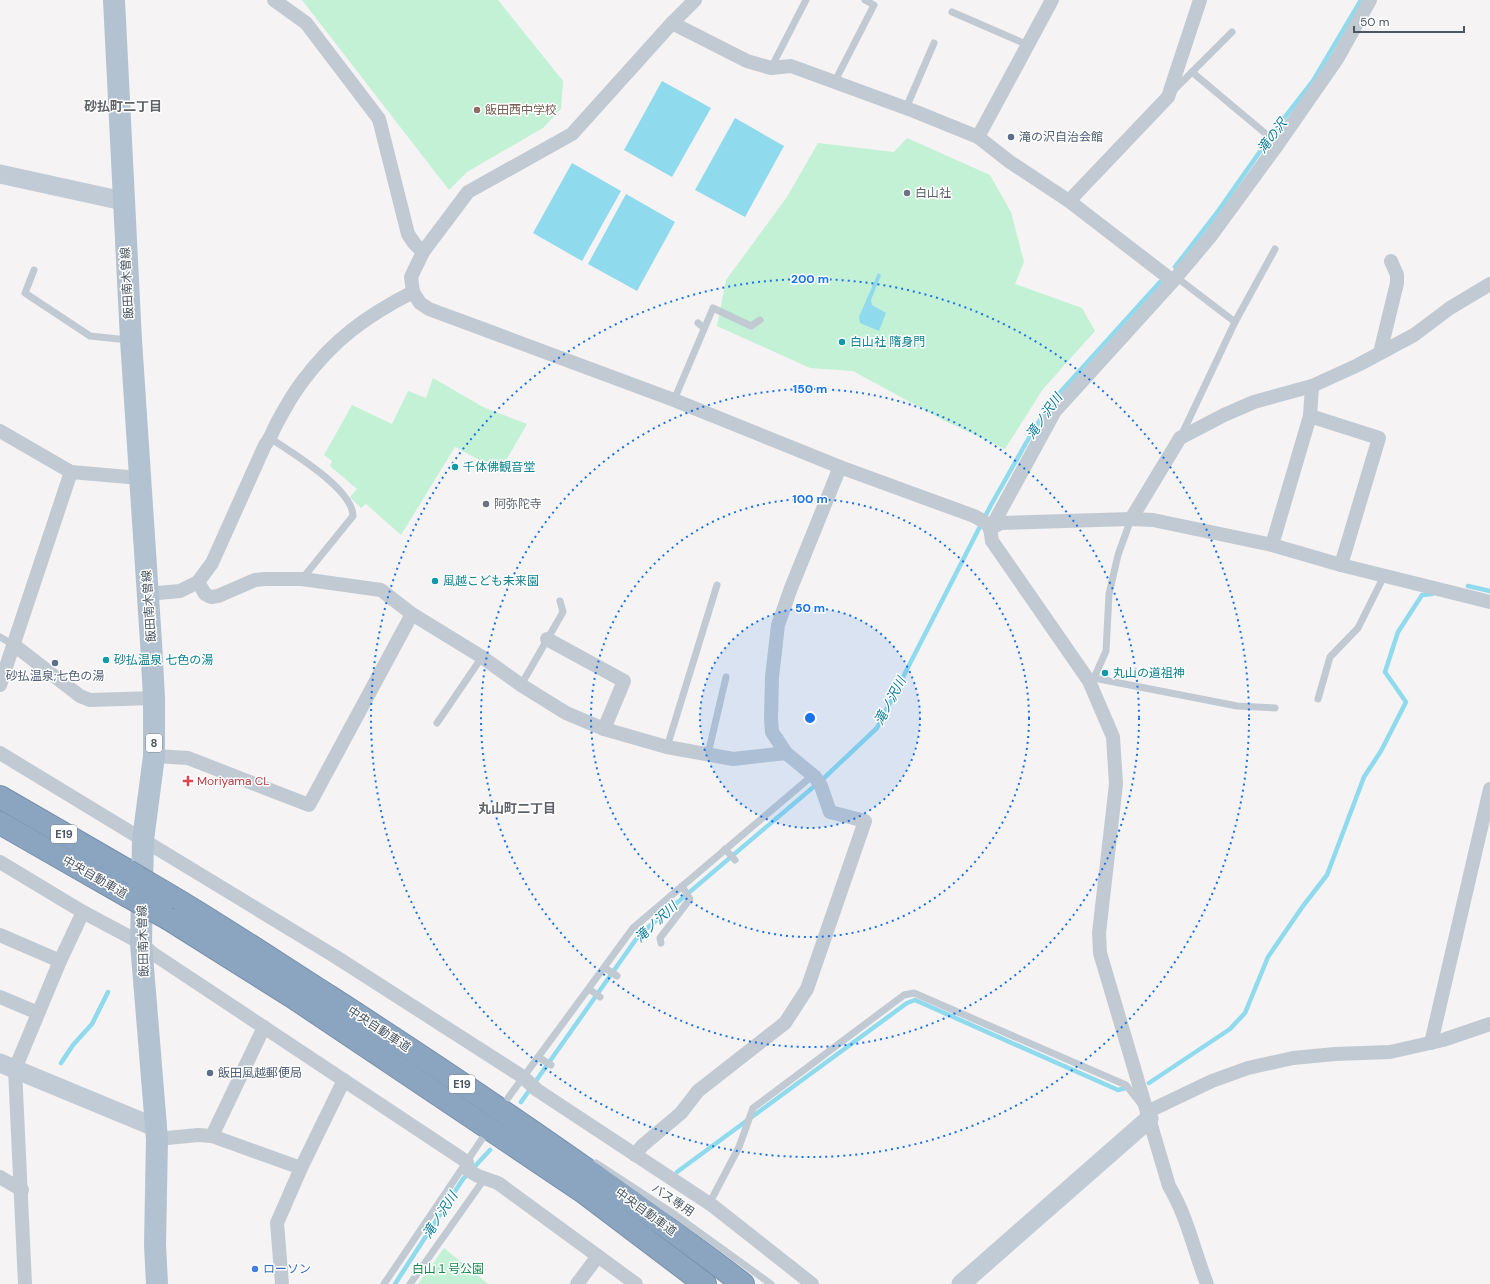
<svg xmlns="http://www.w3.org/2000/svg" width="1490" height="1284" font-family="'DM Sans','Noto Sans JP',sans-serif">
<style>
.green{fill:#c3f1d5}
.water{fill:#90daee}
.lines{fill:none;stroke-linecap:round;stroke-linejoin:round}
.stream{stroke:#90daee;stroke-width:4.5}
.highway-casing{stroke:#7690ad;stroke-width:24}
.lane{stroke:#c1cad2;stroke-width:7}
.street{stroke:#c1cad2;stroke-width:14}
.secondary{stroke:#c1cbd6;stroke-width:19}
.primary{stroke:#b3c2d1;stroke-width:22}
.highway{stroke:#8ba5c1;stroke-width:22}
.highway-bridge-casing{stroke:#7690ad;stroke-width:24;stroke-linecap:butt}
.highway-bridge{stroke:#8ba5c1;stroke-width:22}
.ring{fill:none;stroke:#1a73e8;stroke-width:2;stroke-dasharray:2 4}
.education-dot{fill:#8d6e63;stroke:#fff;stroke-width:1.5}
.service-dot{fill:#5c6f8a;stroke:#fff;stroke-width:1.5}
.worship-dot{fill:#6b7280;stroke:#fff;stroke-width:1.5}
.culture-dot{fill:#0f9aa8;stroke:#fff;stroke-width:1.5}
.health-dot{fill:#e0444e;stroke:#fff;stroke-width:1.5}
.shop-dot{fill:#3f7fe0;stroke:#fff;stroke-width:1.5}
.labels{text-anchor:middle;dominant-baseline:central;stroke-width:3;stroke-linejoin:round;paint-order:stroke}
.shield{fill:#fff;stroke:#808990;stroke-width:1}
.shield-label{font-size:11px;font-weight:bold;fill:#4a5661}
.education-label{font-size:12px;fill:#785e54;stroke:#fff;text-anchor:start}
.service-label{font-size:12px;fill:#4e5e75;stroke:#fff;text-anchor:start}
.worship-label{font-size:12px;fill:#5b616d;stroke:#fff;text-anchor:start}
.street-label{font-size:12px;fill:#4a5661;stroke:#fff}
.culture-label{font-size:12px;fill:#0d838f;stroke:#fff;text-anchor:start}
.health-label{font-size:12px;fill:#be3a42;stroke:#fff;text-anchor:start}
.shop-label{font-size:12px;fill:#366cbe;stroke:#fff;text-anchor:start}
.park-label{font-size:12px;fill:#17864f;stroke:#fff}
.neighbourhood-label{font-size:13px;font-weight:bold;fill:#5f6368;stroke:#fff}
.water-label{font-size:13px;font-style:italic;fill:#0c7c9b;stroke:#fff}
.centre{fill:#1a73e8;stroke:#fff;stroke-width:2}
.ring-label{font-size:12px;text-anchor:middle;font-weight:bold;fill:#1a73e8;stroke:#fff;stroke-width:3;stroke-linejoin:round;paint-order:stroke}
</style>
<rect width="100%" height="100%" fill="#f5f3f3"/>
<g class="green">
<path d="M302 0H498L563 81 561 109 543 128 467 172 449 190Z"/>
<path d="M907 138 990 175 1011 212 1024 262 1015 284 1082 308 1095 331 1043 389 1005 449 943 420 853 371 810 368 717 326 726 280 787 197 818 143 894 152Z"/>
<path d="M433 378 483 407 527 424 500 471 455 447 401 535 366 504 361 508 350 497 357 489 330 466 332 461 324 455 352 405 392 424 408 391 426 398Z"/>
<path d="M444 1248 488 1284H418Z"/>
</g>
<g class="water">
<path d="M662 81 711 108 672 177 624 150Z"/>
<path d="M735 118 784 146 745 217 695 190Z"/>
<path d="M572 163 621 191 582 261 533 233Z"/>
<path d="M626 194 675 222 637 291 588 264Z"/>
<path d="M878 273 881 275 871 300 872 305 886 313 879 331 860 323 859 317Z"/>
</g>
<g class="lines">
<g class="stream">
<path d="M1175 267 1216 214 1278 126 1313 81 1361 0"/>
<path d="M1468 586 1490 591"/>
<path d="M61 1063 73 1045 92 1024 108 992"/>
<path d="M1149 1083 1230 1029 1245 1013 1268 957 1303 906 1327 875 1364 777 1381 751 1406 702 1385 672 1398 632 1422 595 1432 594"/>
<path d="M521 1102 639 935 824 778 877 728 991 505 1034 429 1055 398 1160 282"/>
<path d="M677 1172 907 1003 915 1000 1118 1090 1126 1088"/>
<path d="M395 1284 463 1179 490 1150"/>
</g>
<g class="highway-casing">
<g id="highway">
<path d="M0 797 128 871"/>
<path d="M0 823 126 895"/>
<path d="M172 897C226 929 278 964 330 997 471 1088 610 1182 743 1284"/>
<path d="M169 919 293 997 582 1191 705 1284"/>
</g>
</g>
<g class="lane">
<path d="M952 12 1028 45"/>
<path d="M771 68 806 0"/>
<path d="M1192 72 1278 144"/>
<path d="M835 81 874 5 865 0"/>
<path d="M1172 92 1232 32"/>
<path d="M906 108 934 43"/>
<path d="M34 270 25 293 90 336 128 340"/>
<path d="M1176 277 1235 322 1181 436"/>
<path d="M1235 322 1275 249"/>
<path d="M698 323 704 328"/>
<path d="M674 400 713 308 751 326 760 320"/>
<path d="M270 438C291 452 353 489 353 516L302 579"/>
<path d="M0 637 14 645"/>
<path d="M1094 678 1106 651 1109 594 1118 555 1131 519"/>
<path d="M1089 681 1094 678 1237 706 1275 708"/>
<path d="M521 685 563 612 560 601"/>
<path d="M1318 699 1330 657 1358 628 1384 576"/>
<path d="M437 723 482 657"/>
<path d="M667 747 717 585"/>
<path d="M708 754 726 677"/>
<path d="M725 849 735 860"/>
<path d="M661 943 660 938 690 899 682 886"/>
<path d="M605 968 617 976"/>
<path d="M589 989 600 997"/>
<path d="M538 1057 551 1065"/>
<path d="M508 1098 633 928 813 775"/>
<path d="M596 1163 674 1214 771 1284"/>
<path d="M709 1204 739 1147 753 1108 904 995 914 993 1126 1085 1141 1104"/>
<path d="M384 1284 484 1136"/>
<path d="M410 1284 485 1178"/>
</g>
<g class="street">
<path d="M274 0 306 23 379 119 408 234 414 243 423 252"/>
<path d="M695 0 672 23 572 134 468 192 423 252 411 277 413 292 420 303 429 309 674 400 840 467 974 516C989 524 990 524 992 541L1089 681 1113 737 1116 784 1099 933 1100 953 1169 1186C1187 1216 1194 1251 1207 1284"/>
<path d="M672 23 747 61 771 68 791 66 914 111 978 137 1010 162 1069 201 1173 281"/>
<path d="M978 137 1052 0"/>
<path d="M1069 201 1168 97 1200 0"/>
<path d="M1380 353 1397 283V275L1391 261"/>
<path d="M1310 416 1379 438 1341 565"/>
<path d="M0 431 71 472 140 478"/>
<path d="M1131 519 1180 438 1224 415 1254 402 1312 386 1358 365 1414 335 1450 308 1490 284"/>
<path d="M991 528 1055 411 1173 281 1210 237 1278 144 1337 59 1370 0"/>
<path d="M991 528 1001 523 1131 519 1153 520 1272 545 1341 565 1490 602"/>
<path d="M1272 545 1310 416 1312 386"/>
<path d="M198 582 205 594 211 597 218 596 255 580 265 579H302L381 590 412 614 482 657 521 685 566 713 604 729 667 747 733 759 786 753"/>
<path d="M147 594 180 591 198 582 212 563 265 445C271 438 273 430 278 421 285 408 293 394 302 382 333 340 366 316 413 292"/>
<path d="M547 639 624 681 604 729"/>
<path d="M14 645 80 696 90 700 154 698"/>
<path d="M0 685 71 472"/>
<path d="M0 753 336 957 523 1077 537 1090 713 1206 812 1284"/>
<path d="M154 756 188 758 309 805 412 614"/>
<path d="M0 862 83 912 141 943 152 953 467 1162 468 1170 478 1176 498 1183 636 1284"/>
<path d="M0 935 60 961"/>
<path d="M0 997 38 1013"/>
<path d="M1431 1043 1490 789"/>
<path d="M1147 1112 1212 1081 1248 1068 1293 1058 1335 1054 1390 1052 1443 1040 1490 1024"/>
<path d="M212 1136 264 1027"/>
<path d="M157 1139 198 1135 212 1136 301 1168"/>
<path d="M635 1155 642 1146 681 1113 698 1091 785 1023 807 989 865 821 830 812 821 786 815 777 786 753 772 732 771 719 772 677 778 625 791 588 840 467"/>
<path d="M0 1177 22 1190"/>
<path d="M25 1284 15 1069 60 961 83 912"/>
<path d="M282 1284 277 1223 301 1168 344 1080"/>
<path d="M577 1284 598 1256"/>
</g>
<g class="secondary">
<path d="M0 174 123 201"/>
<path d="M0 1063 157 1128"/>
<path d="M961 1284 1149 1119"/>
</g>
<path class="primary" d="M114 0 131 340 151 642 154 698V756L143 840 141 943 157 1139 155 1245 157 1284"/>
<use href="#highway" class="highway"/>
<g class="highway-bridge-casing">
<g id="highway-bridge">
<path d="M128 871 172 897"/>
<path d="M126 895 169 919"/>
</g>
</g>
<use href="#highway-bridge" class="highway-bridge"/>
</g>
<circle cx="810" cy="718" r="110" fill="#1a73e8" fill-opacity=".12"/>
<g class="ring">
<circle cx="810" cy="718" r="110"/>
<circle cx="810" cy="718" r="219"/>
<circle cx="810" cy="718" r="329"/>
<circle cx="810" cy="718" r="439"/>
</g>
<circle class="education-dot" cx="477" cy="110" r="4"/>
<g class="service-dot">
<circle cx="1011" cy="137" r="4"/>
<circle cx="55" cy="663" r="4"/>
<circle cx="210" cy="1073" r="4"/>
</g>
<g class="worship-dot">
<circle cx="907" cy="193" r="4"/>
<circle cx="486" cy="504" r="4"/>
</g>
<g class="culture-dot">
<circle cx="842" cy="342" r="4"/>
<circle cx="455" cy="467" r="4"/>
<circle cx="435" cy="581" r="4"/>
<circle cx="106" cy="660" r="4"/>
<circle cx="1105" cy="673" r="4"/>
</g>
<path class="health-dot" d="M186 775h4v4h4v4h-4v4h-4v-4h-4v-4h4z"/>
<circle class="shop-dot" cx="255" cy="1269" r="4"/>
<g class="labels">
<g class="shield">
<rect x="146" y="734" width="16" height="18" rx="3"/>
<rect x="51" y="825" width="26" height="18" rx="3"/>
<rect x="449" y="1075" width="26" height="18" rx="3"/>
</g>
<g class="shield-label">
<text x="154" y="743">8</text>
<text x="64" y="834">E19</text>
<text x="462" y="1084">E19</text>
</g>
<g class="education-label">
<text x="485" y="110">飯田西中学校</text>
</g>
<g class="service-label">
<text x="1019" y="137">滝の沢自治会館</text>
<text x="55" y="676" text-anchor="middle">砂払温泉;七色の湯</text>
<text x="218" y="1073">飯田風越郵便局</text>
</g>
<g class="worship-label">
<text x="915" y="193">白山社</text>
<text x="494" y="504">阿弥陀寺</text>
</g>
<g class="street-label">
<text transform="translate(127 283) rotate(-93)">飯田南木曽線</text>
<text transform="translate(149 606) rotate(-94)">飯田南木曽線</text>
<text transform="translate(95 877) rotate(30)">中央自動車道</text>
<text transform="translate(143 941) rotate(-92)">飯田南木曽線</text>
<text transform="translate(379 1029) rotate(33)">中央自動車道</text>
<text transform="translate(673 1200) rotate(34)">バス専用</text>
<text transform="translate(646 1212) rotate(36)">中央自動車道</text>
</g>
<g class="culture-label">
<text x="850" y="342">白山社 隋身門</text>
<text x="463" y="467">千体佛観音堂</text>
<text x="443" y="581">風越こども未来園</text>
<text x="114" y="660">砂払温泉 七色の湯</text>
<text x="1113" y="673">丸山の道祖神</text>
</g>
<g class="health-label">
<text x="197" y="781">Moriyama CL</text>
</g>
<g class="shop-label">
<text x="263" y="1269">ローソン</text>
</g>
<g class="park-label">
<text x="448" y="1269">白山１号公園</text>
</g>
<g class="neighbourhood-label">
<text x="123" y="106">砂払町二丁目</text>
<text x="517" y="808">丸山町二丁目</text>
</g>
<g class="water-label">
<text transform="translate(1272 136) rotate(-53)">滝の沢</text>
<text transform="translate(1044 416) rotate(-55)">滝ノ沢川</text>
<text transform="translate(890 701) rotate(-62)">滝ノ沢川</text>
<text transform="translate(656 922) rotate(-43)">滝ノ沢川</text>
<text transform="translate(440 1215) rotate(-57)">滝ノ沢川</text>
</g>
</g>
<circle cx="810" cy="718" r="6" class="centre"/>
<g class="ring-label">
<text x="810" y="283">200 m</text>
<text x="810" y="393">150 m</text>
<text x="810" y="503">100 m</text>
<text x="810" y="612">50 m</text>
</g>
<path d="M1354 26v6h110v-6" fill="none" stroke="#4a5661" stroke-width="2"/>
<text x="1360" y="26" font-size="12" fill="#4a5661" stroke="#ffffff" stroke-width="3" paint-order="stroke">50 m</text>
</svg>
